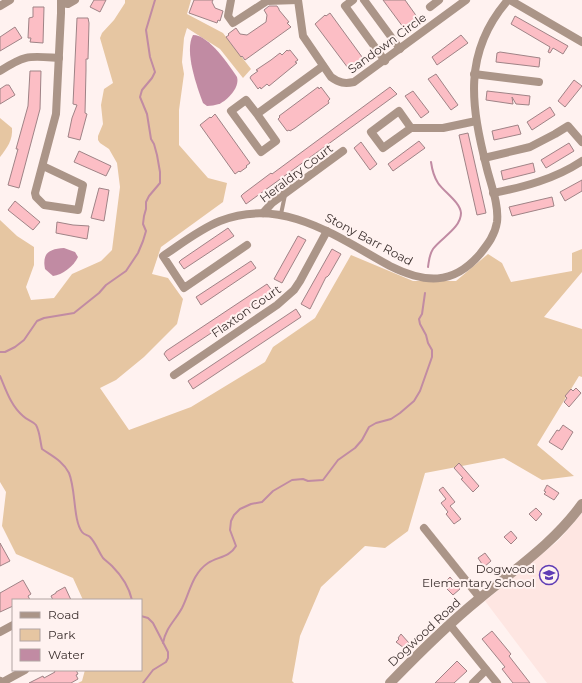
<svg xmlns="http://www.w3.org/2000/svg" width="582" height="683" font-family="Montserrat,sans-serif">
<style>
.built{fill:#fee6e2}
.green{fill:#e6c6a2}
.water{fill:#c18ba3}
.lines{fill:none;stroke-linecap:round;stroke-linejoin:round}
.stream{stroke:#c18ba3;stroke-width:2}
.building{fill:#fcbec5;stroke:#9f8386}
.service{stroke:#ab9588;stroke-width:4}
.minor{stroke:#ab9588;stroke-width:8}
.tertiary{stroke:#ab9588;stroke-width:10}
.labels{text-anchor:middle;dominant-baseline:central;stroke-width:4;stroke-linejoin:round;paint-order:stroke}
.street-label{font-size:12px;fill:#3b2f2d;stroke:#fff2f0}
.poi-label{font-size:12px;fill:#3b2f2d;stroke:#fff2f0;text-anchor:end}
</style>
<rect width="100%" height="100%" fill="#fff2f0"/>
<path class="built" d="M582 513V683H547L485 601 559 540Z"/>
<g class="green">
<path d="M125 0H191L187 14 223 33 251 69 243 78 220 49 187 28 184 38 182 62 184 74 179 110V145L208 178 227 183 223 202 161 247 152 274 168 278 183 299 177 324 144 357 116 380 100 388 129 430 191 407 265 362 273 347 315 318 351 255 413 281H456L488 254 502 263 511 282 572 271V253L582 249V272L544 317 582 329V377L579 376 537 445 574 476 542 480 504 458 425 473 408 531 385 548 365 546 321 587 300 636 292 681 294 683H78L82 681 85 670H141V600H83L73 578 16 554 2 526 6 492 0 482V220L17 236 34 247V265L26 287 31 300 54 298 72 274 101 261 112 250 120 187 117 163 109 149 100 143 98 140V136L103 124 101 105 104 89 113 83 100 38 102 33 114 20 125 3Z"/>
<path d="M0 118 12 128C13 140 7 148 0 157Z"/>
</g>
<g class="water">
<path d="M193 35C209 35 229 65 237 77 240 87 228 100 219 104 215 105 211 106 207 106L203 103C197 87 184 51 193 35Z"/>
<path d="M64 248 75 252 78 257C74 266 62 275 53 276L45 269C42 253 49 249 64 248Z"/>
</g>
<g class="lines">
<g class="stream">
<path d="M428 267C429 261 429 255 433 249 441 238 461 228 461 213 460 202 444 192 438 183 434 177 432 169 431 162"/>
<path d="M0 352H5L15 347 24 340 37 321 44 318 74 313 99 293 106 285 126 271 138 253 143 241 146 231 143 224 144 216 146 209V202L149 196 160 183V172L157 155 154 144 151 139 147 114 140 97 142 90 152 78 155 72 150 57 146 30 155 0"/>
<path d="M0 376C6 390 11 406 23 416 27 420 33 421 36 425 40 432 40 441 42 449 52 456 63 461 69 473 76 490 73 520 82 532 84 535 88 535 90 537 96 543 98 551 103 558 106 561 109 563 112 566 121 575 129 587 132 600"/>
<path d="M141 616 148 618 153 623 168 652V658L166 662 153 670 143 683"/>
<path d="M163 643C166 627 175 621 182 608 190 592 192 574 208 563 217 557 230 557 236 546L230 530 231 521 234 515 240 509 251 504 262 502 273 491 292 480 303 479 308 481 323 480 338 460 355 448 362 440 369 427 376 423 391 419 400 413 414 401 420 391 432 357V350L428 343 426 335 420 324 419 319 422 314 425 293"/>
</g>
</g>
<g class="building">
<path d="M94 0H106L100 12 90 7Z"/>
<path d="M194 0H213L212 2 215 8 223 11 220 21 218 20 217 23 189 13Z"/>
<path d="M383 0H405L420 21 416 23 417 25 406 31Z"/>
<path d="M269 6H277L279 9V10L289 22 287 23 291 27 245 60 242 56 241 57 226 37 229 35 228 34 236 28 240 34 247 35 266 22 267 15 264 10Z"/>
<path d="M33 7H44L43 43 30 42 31 38H28L29 18 33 17Z"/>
<path d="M330 13 365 61 356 70 355 69 351 72 315 24 325 15 326 16Z"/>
<path d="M515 16 568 46 563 54 553 48 550 53 548 52 550 47 511 24Z"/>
<path d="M77 18H88L89 23 88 59H86V70L85 113 87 114 80 140 68 137 72 118 77 105 73 104Z"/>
<path d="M15 27 22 38 0 51V37Z"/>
<path d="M461 35 468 43 437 65 432 57Z"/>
<path d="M287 50 288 51 290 50 298 60 295 62 297 63 269 86 267 84 261 89 260 87 258 89 250 78 251 76 258 71 256 70 271 60 280 53 282 55Z"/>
<path d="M500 52 540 58 539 67 496 62 497 53Z"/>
<path d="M30 71H41L40 109 19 188 8 185 18 149H16L28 106Z"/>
<path d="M436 74 458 105 451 110 428 79Z"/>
<path d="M574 80 582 86 565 107 558 101Z"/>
<path d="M6 85H9L15 95 0 104V89Z"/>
<path d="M318 87 319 89 321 87 330 99 328 101 329 103 295 128 290 131 289 130 287 131 278 119 280 117 279 116Z"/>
<path d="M390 87 397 94 246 204 241 196 243 194 271 173 272 174Z"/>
<path d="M413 91 429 112 421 118 405 96Z"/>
<path d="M487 91 530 96 529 105 516 104 512 97 513 104 486 100Z"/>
<path d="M550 107 555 115 532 130 527 122Z"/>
<path d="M215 114 250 163 246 166 247 167 240 172 239 171 235 174 200 125 210 117 211 118Z"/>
<path d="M518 125 521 134 494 140 492 131Z"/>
<path d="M468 133 486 213 477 215 459 135Z"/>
<path d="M419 141 425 148 393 171 388 164Z"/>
<path d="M361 142 377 164 370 170 354 148Z"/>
<path d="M569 143 574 151 546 168 541 160Z"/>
<path d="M79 151 111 166 106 176 74 162Z"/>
<path d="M533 163 535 172 503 180 501 171Z"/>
<path d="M582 180V191L565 201 560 192Z"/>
<path d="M99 188 109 190 104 221 91 218Z"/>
<path d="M552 197 554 206 512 216 509 207Z"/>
<path d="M15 201 40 222 33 230 8 210Z"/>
<path d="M57 222 73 225 89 226 87 239 56 233Z"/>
<path d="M228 228 234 236 184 269 179 262 181 260Z"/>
<path d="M298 236 306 240 282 283 274 279Z"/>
<path d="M332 249 341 254 329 275 327 277H326L310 309 301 304Z"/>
<path d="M251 261 256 268 201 305 196 297Z"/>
<path d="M267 284 273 292 169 361 164 354 166 351Z"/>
<path d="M296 309 301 317 193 389 188 381Z"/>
<path d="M576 388 581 393 569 407 564 402 567 398 565 396 571 389 573 391Z"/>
<path d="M563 425 573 432 562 450 549 442 557 430 559 431Z"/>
<path d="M459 463 479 486 473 492 461 479 463 478 454 468Z"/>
<path d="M547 485 559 493 554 500 544 494 546 492 544 491Z"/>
<path d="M443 487 455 502 450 506 461 519 454 524 446 514 448 512 441 503 446 499 439 490Z"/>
<path d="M536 508 542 514 536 521 529 514Z"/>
<path d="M511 531 517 538 511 544 504 537Z"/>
<path d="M0 543 10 561 0 566Z"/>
<path d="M485 553 491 561 484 567 478 558Z"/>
<path d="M450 577 460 589 453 595 447 589 450 587 445 582Z"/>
<path d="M23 580 31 594 28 596 30 600H13V606L0 612V593Z"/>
<path d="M65 587 71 600H53L51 596 56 593V592Z"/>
<path d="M492 631 511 654 509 656 530 683H513L502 669 505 667 482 639Z"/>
<path d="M401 634 409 643 404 648 396 642 399 639 398 638Z"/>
<path d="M457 661 467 671 454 683H435Z"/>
<path d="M54 670H76L78 674 76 675 78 679 71 683H29L43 676 44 678 55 672Z"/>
</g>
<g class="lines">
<path class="service" d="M281 214 285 195"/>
<g class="minor">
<path d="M231 0 228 16 233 23 267 1 298 0"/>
<path d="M298 0 303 36 331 77C339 83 345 84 354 82L466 0"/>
<path d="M353 0 345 6 385 61"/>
<path d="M364 0 400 49"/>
<path d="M510 0 582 42"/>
<path d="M62 3 68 4 75 0"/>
<path d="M0 6 10 0"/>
<path d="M430 7 439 0"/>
<path d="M0 71C26 54 29 56 59 58"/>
<path d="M474 74 539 82"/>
<path d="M257 114 276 141 261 152 231 111 246 100 257 114 323 66"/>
<path d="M411 128 399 111 371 132 383 148 411 128H443L476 121"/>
<path d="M484 158 530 147 555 134 568 126 582 142"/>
<path d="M43 166 83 185 78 210 44 205 36 197 35 193 56 114 61 13V0"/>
<path d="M493 193C524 187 555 179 582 161"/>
<path d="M263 213 272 203 343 151"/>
<path d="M247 245 184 288 163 256C181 244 200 229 220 221 283 196 337 237 390 266 424 283 453 286 480 254 488 244 495 235 497 222 499 205 491 185 487 169 471 106 462 53 508 0"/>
<path d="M174 375 277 305 294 290 300 281 327 231"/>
<path d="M424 528 480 598"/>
<path d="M450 625 497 683"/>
<path d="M0 632 13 625"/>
<path d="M0 681 1 683 25 670"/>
<path d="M473 683 486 670"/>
</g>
<path class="tertiary" d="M390 683C418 654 447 625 479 599 515 569 554 543 582 504"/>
</g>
<defs>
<g id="school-ring" transform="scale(1)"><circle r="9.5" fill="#fff2f0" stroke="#5f3cb5" stroke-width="1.5"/><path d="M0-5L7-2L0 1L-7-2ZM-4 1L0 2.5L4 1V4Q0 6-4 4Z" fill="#5f3cb5"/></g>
</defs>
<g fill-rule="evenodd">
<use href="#school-ring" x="549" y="575"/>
</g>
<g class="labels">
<g class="street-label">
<text transform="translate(387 43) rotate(-36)">Sandown Circle</text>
<text transform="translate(296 173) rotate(-37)">Heraldry Court</text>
<text transform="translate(369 239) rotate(28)">Stony Barr Road</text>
<text transform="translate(246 311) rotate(-35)">Flaxton Court</text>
<text transform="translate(424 632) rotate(-43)">Dogwood Road</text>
</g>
<g class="poi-label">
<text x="535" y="568">Dogwood<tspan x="535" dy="14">Elementary School</tspan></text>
</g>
</g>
<rect x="12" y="599" width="130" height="72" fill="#fff2f0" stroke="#b1a4a2"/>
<rect x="20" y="612" width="20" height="6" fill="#ab9588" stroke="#b1a4a2"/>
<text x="48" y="619" font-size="12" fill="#3b2f2d">Road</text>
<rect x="20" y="629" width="20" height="12" fill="#e6c6a2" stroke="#b1a4a2"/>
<text x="48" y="639" font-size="12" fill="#3b2f2d">Park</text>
<rect x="20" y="649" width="20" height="12" fill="#c18ba3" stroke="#b1a4a2"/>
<text x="48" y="659" font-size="12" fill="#3b2f2d">Water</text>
</svg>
